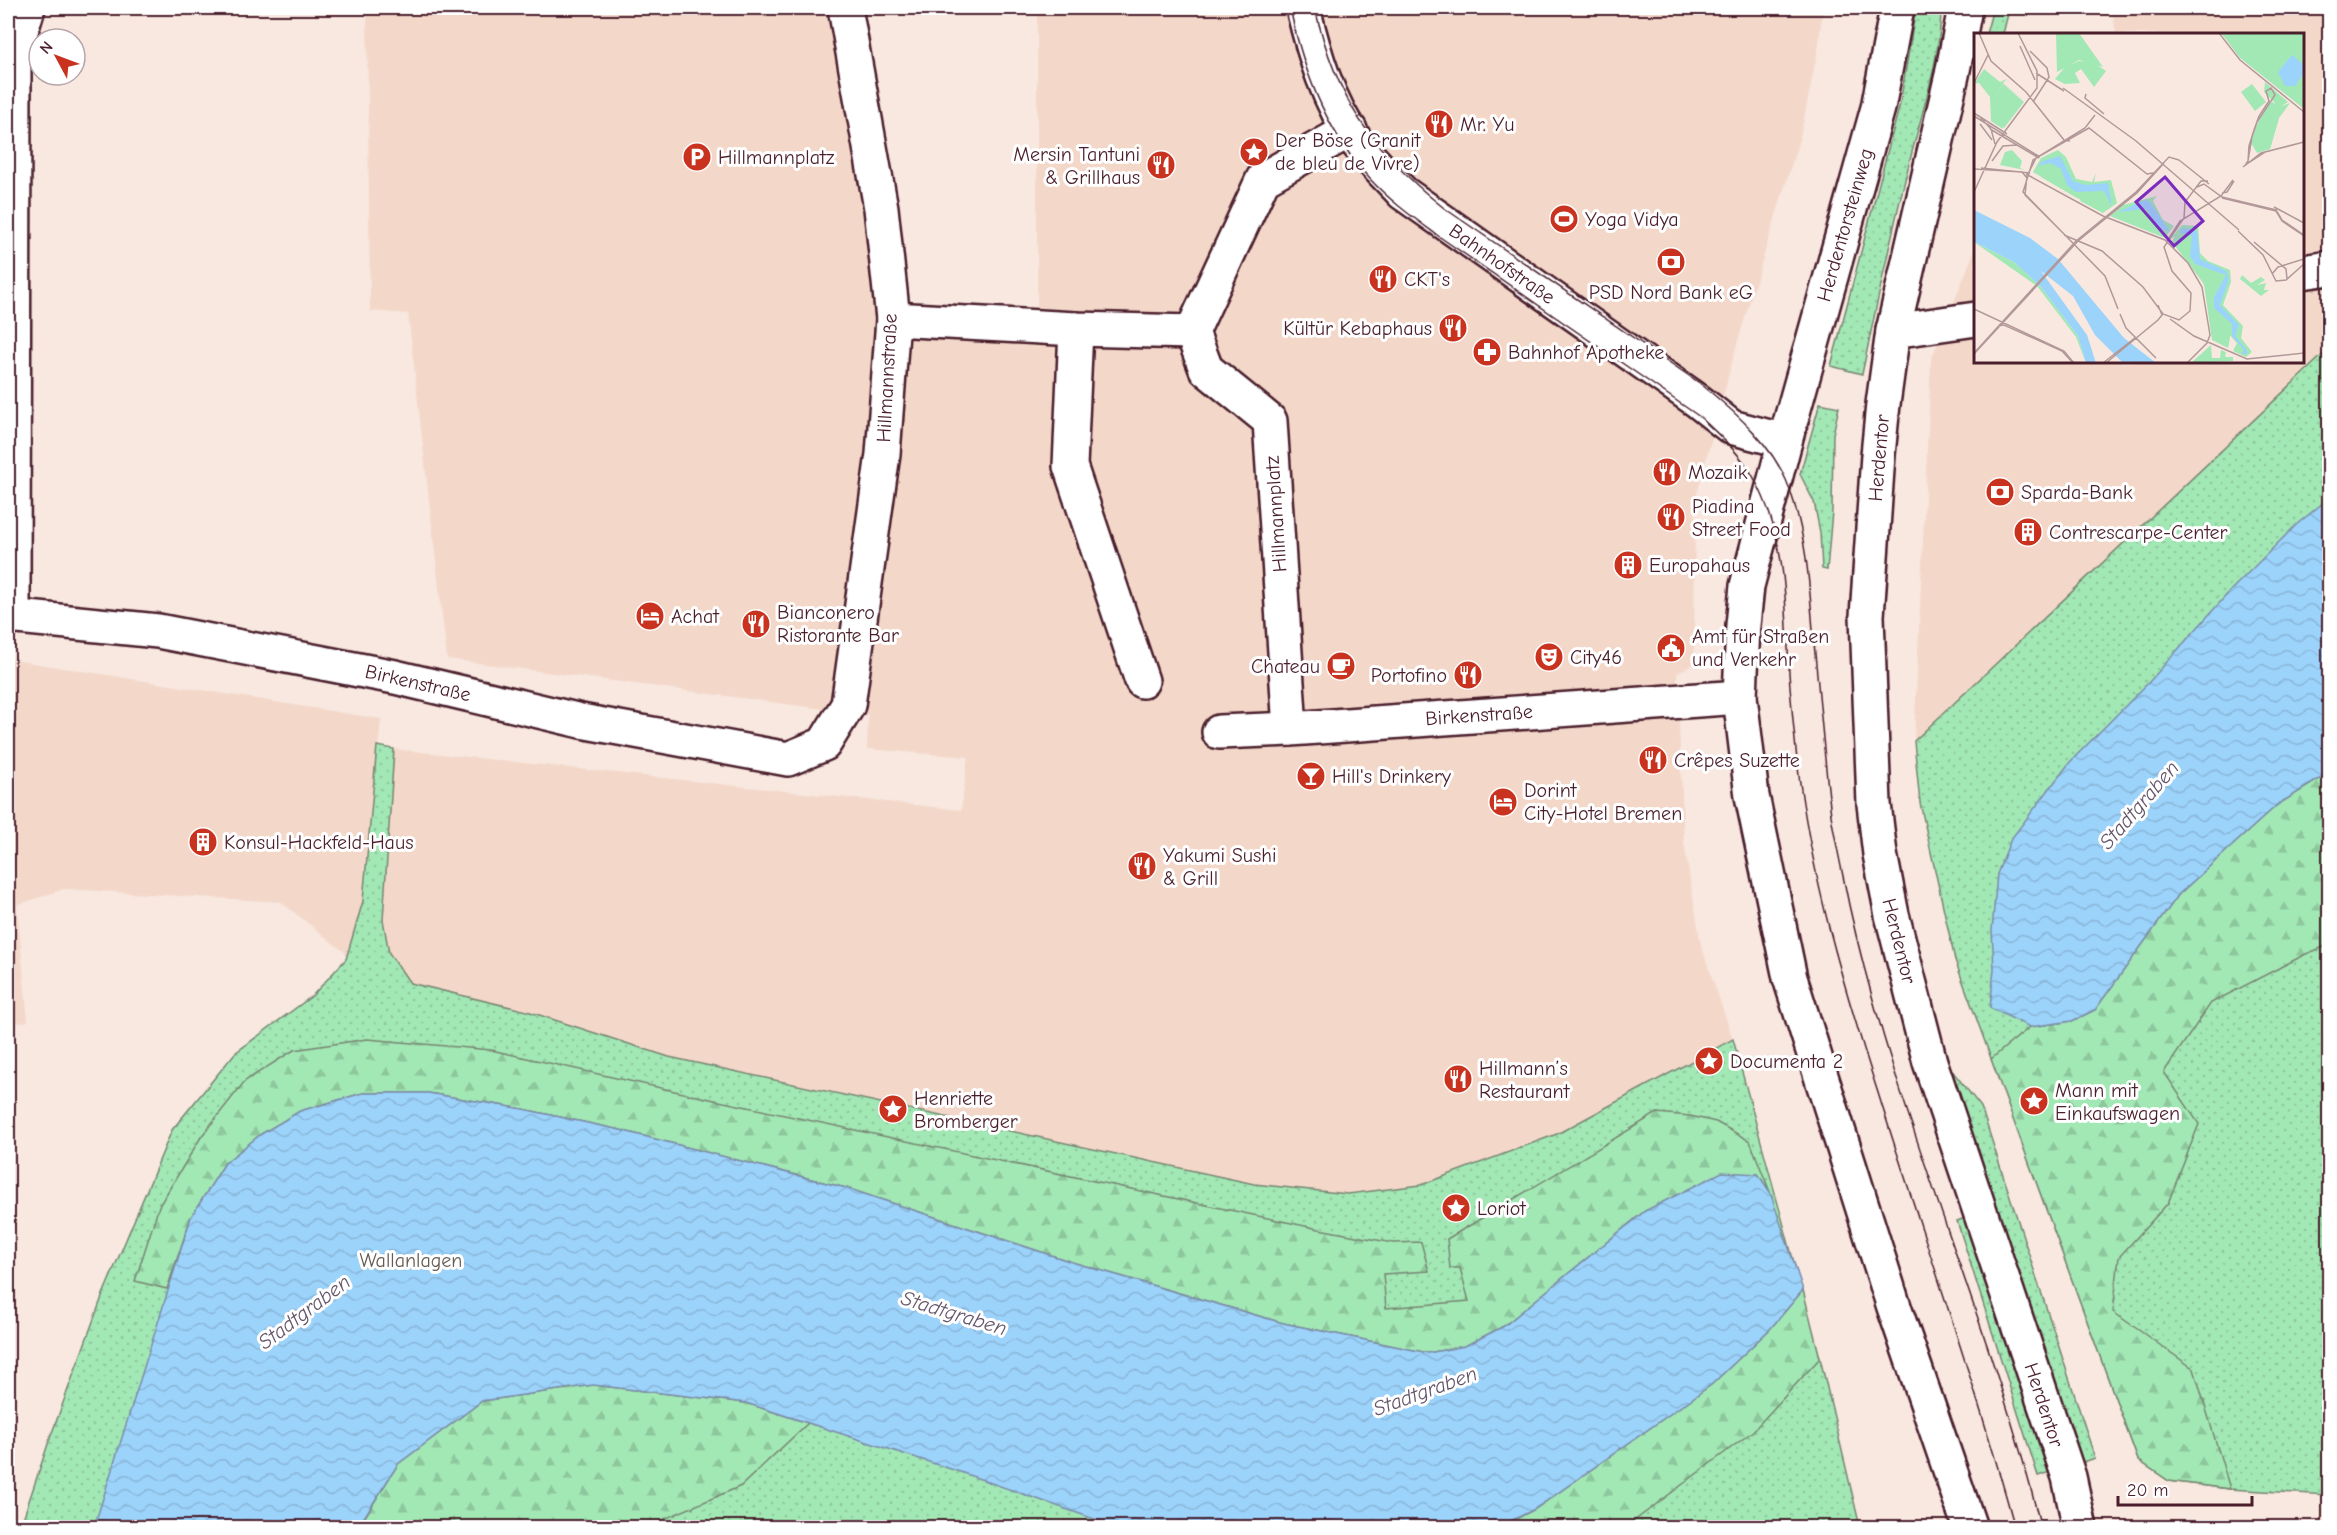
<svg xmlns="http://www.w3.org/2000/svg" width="2337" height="1535" font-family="'Comic Neue',sans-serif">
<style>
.built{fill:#f3d8ca}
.grass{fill:url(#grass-dots);stroke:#768470;stroke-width:1.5}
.forest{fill:url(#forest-firs);stroke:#768470;stroke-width:1.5}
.water{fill:url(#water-waves);stroke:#7b8ba8;stroke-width:1.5}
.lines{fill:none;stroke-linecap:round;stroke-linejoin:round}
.pedestrian-casing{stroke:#4a1f2b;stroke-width:38}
.minor-casing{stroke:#4a1f2b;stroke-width:38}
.secondary-casing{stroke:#4a1f2b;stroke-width:38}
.pedestrian{stroke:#fff;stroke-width:33}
.minor{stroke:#fff;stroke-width:33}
.secondary{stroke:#fff;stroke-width:33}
.tram{stroke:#4a1f2b;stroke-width:1.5}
.labels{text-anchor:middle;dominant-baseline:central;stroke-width:6;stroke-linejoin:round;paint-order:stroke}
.poi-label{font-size:20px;fill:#4a1f2b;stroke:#fff;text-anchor:start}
.street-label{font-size:20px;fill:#4a1f2b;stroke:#fff}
.park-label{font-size:20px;fill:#645b54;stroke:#fff}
.water-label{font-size:21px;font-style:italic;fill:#635569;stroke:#fff}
.inset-river{fill:none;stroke:#9cd3fb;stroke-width:3}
.inset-road{fill:none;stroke:#b29898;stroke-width:1.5}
.view{fill:#7b2cbf;fill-opacity:0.15;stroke:#7b2cbf;stroke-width:3}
.inset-edge{fill:none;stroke:#4a1f2b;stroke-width:3}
</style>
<defs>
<pattern id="grass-dots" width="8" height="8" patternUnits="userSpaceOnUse" patternTransform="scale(1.5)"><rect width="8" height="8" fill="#a2e8b5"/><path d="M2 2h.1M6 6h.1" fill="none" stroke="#8dc79c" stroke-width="1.8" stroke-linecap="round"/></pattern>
<pattern id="forest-firs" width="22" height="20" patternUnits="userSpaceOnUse" patternTransform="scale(1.5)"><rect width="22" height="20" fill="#a2e8b5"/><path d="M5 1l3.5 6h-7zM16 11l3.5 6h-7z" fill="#8dc79c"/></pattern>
<pattern id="water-waves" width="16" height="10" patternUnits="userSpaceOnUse" patternTransform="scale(1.5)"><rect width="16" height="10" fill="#9cd3fb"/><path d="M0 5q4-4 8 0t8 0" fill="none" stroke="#88b5d7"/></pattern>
</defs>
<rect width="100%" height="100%" fill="#f8e8e0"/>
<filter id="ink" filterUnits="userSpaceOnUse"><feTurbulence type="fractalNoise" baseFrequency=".0167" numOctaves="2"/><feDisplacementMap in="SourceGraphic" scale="12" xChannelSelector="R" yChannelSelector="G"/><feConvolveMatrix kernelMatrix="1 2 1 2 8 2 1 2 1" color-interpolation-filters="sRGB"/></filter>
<g filter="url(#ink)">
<g class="built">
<path d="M367 8H840L879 311 1037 310V8H1823L1818 50 1801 133 1737 344 1695 501 1694 664 1677 673 1684 843 1701 945 1733 1039 1557 1134 1421 1185 1348 1194 1254 1184 669 1057 527 1011 410 983 389 953 383 920 394 749 961 810 968 757 867 749 868 715 447 659 408 314 370 311Z"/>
<path d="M2112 8H2329V349L1914 741 1931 360 1975 249 1976 362H2302V34H2116Z"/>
<path d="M8 659 381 719 363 901 347 954 281 902 64 889 17 905 28 1021 8 1025Z"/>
</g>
<g class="grass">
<path d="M1916 8H1941C1941 58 1921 115 1909 164 1891 234 1877 304 1862 374L1831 366 1900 104Z"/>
<path d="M1993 8 2009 10 2003 34H1986Z"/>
<path d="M2329 349V1495L2230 1489 2169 1481 2138 1460 1955 960 1920 803 1914 741Z"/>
<path d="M1820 403 1839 407 1833 434 1832 511 1827 570 1822 569 1820 532 1814 502 1800 474Z"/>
<path d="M377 746 394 749 383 920 389 953 410 983 527 1011 669 1057 1254 1184 1348 1194 1421 1185 1557 1134 1733 1039 1820 1358 1860 1527 20 1528 49 1441 102 1297 172 1130 235 1053 312 996 346 959 363 901Z"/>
<path d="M1946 1063 1981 1107 2095 1458 2075 1465Z"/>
<path d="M1965 1218 2050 1472 2038 1476 1957 1221Z"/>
</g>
<g class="forest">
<path d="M2329 773V945L2306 954 2211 1003 2164 1072 2199 1124 2168 1203 2119 1257 2113 1312 2194 1369 2230 1489 2169 1481 2138 1460 1991 1059 2030 1027 2072 1021 2095 1010 2179 894 2277 805Z"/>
<path d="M367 1039 491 1050 719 1101 1319 1229 1393 1243 1421 1242 1429 1271 1383 1274 1386 1308 1469 1301 1460 1268H1450L1447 1239 1657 1113 1690 1116 1716 1122 1750 1141 1770 1192 1758 1174 1645 1211 1504 1326 1465 1346 1428 1353 1283 1323 1075 1263 846 1188 620 1130 523 1109 428 1093H363L300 1111 261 1134 225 1163 191 1217 167 1289 135 1281 159 1206 201 1137 245 1081 294 1050Z"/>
<path d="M1803 1290 1820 1358 1752 1432 1626 1527 1499 1528 1535 1509 1711 1385 1770 1329Z"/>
<path d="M593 1385 746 1403 808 1423 741 1486 664 1519 658 1527 358 1528 398 1464 482 1401Z"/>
</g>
<g class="water">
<path d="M2329 498V773L2277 805 2179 894 2095 1010 2072 1021 2030 1027 1990 1008 1994 969 1992 930 1997 874 2011 839 2070 762 2150 681 2231 590 2296 525Z"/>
<path d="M363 1093H428L523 1109 620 1130 846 1188 1075 1263 1283 1323 1428 1353 1465 1346 1504 1326 1645 1211 1722 1172 1758 1174 1770 1192 1803 1290 1770 1329 1711 1385 1535 1509 1498 1527H1117L960 1472 746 1403 593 1385 482 1401 398 1464 358 1527H94L191 1217 225 1163 261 1134 300 1111Z"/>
</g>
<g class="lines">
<g class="pedestrian-casing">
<g id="pedestrian">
<path d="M893 319 1076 329 1192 332"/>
<path d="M1076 329 1070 466 1142 681"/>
<path d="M1290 729 1270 421 1206 369 1192 332 1263 179 1350 130"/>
<path d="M1219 732 1290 729 1740 697"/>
</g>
</g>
<g class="minor-casing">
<g id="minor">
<path d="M1303 8C1314 54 1328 102 1356 141 1370 160 1387 176 1403 193L1698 401 1731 427 1785 441"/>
<path d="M2302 272 2330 268"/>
<path d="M1893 331 1976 319"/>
<path d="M8 616 158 631 395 677 581 721 788 759 824 744 848 705 883 454 893 319 881 208 845 8"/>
<path d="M13 616 14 54 28 8"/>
</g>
</g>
<g class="secondary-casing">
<g id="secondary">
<path d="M1897 8 1878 108 1785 441 1747 586 1743 625 1740 697 1752 796 1790 978 1894 1307 1970 1528"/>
<path d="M1965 8 1952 75 1893 331 1883 404 1878 455 1867 616 1874 804 1880 854 1892 915 1930 1062 2069 1477 2080 1528"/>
</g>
</g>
<use href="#pedestrian" class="pedestrian"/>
<use href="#minor" class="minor"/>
<use href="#secondary" class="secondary"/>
<g class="tram">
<path d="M1290 8C1303 70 1326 132 1370 179 1390 201 1414 218 1437 235L1700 417C1720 436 1741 454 1754 478 1787 538 1786 607 1789 673 1791 702 1794 731 1797 760 1811 877 1843 985 1879 1096 1924 1240 1975 1382 2015 1528"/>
<path d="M1315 8C1336 99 1371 150 1444 208L1701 384C1736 413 1775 446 1790 490 1810 547 1810 605 1816 664 1821 714 1825 765 1831 815 1836 845 1843 875 1849 905 1896 1117 1989 1317 2041 1528"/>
</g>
</g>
</g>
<defs>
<g id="restaurant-disc" transform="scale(1.5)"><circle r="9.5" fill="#c8321e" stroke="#fff"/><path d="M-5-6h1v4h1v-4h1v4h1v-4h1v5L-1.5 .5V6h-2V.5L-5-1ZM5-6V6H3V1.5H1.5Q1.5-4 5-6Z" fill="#fff"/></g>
<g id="sight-disc" transform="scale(1.5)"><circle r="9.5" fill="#c8321e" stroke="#fff"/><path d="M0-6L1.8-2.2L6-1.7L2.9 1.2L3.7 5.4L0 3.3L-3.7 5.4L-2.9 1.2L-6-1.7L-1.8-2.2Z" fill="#fff"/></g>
<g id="parking-disc" transform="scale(1.5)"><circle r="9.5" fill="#c8321e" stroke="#fff"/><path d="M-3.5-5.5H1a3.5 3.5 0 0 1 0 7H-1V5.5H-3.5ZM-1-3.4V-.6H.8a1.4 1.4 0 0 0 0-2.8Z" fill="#fff"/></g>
<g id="stadium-disc" transform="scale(1.5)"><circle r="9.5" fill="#c8321e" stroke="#fff"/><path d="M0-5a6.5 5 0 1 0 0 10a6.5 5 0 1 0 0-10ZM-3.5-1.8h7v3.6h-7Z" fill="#fff"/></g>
<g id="bank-disc" transform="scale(1.5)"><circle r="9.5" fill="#c8321e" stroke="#fff"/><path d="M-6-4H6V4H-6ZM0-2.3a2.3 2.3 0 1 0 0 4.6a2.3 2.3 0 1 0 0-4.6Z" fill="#fff"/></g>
<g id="pharmacy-disc" transform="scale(1.5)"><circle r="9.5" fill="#c8321e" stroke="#fff"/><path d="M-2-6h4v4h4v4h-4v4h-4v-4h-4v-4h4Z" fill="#fff"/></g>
<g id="building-disc" transform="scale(1.5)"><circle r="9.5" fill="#c8321e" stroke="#fff"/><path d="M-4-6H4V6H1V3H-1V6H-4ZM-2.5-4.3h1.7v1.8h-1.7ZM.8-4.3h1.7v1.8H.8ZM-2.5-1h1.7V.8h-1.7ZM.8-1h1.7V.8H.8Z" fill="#fff"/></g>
<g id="hotel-disc" transform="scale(1.5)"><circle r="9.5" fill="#c8321e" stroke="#fff"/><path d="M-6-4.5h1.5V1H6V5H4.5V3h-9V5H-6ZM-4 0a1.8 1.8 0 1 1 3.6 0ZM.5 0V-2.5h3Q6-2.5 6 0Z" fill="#fff"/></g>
<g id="civic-disc" transform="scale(1.5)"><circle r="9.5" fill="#c8321e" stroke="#fff"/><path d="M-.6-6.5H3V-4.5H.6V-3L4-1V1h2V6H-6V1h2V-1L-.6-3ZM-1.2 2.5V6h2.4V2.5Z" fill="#fff"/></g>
<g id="theatre-disc" transform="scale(1.5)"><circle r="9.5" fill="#c8321e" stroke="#fff"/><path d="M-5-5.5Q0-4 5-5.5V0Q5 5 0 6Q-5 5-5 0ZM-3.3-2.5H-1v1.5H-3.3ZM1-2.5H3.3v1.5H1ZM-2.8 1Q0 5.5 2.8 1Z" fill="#fff"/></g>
<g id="cafe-disc" transform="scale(1.5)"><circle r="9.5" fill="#c8321e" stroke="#fff"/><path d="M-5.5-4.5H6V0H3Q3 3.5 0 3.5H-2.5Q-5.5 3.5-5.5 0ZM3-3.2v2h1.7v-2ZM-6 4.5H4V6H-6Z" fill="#fff"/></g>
<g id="bar-disc" transform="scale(1.5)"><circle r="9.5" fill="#c8321e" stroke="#fff"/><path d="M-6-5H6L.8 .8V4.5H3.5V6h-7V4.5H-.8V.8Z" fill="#fff"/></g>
</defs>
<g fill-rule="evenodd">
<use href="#restaurant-disc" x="1439" y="124"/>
<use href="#sight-disc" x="1254" y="152"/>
<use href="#parking-disc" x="697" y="157"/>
<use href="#restaurant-disc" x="1161" y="165"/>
<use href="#stadium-disc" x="1564" y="219"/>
<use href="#bank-disc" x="1671" y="262"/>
<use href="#restaurant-disc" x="1383" y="279"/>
<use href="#restaurant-disc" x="1453" y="328"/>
<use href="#pharmacy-disc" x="1487" y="352"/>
<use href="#restaurant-disc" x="1667" y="472"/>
<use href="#bank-disc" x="2000" y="492"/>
<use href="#restaurant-disc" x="1671" y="517"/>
<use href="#building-disc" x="2028" y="532"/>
<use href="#building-disc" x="1628" y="565"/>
<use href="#hotel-disc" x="650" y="616"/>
<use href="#restaurant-disc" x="756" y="624"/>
<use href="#civic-disc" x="1671" y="648"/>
<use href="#theatre-disc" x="1549" y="657"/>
<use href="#cafe-disc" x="1341" y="666"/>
<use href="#restaurant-disc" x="1468" y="675"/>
<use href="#restaurant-disc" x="1653" y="760"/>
<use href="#bar-disc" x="1311" y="776"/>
<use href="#hotel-disc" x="1503" y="802"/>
<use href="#building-disc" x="203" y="842"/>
<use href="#restaurant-disc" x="1142" y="866"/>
<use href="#sight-disc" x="1709" y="1061"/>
<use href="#restaurant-disc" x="1458" y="1079"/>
<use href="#sight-disc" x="2034" y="1101"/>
<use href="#sight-disc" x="893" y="1109"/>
<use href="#sight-disc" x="1456" y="1208"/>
</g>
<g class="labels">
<g class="poi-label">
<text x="1460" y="124">Mr. Yu</text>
<text x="1275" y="140">Der Böse (Granit<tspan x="1275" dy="23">de bleu de Vivre)</tspan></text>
<text x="1140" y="154" text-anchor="end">Mersin Tantuni<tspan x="1140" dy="23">&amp; Grillhaus</tspan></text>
<text x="718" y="157">Hillmannplatz</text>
<text x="1585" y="219">Yoga Vidya</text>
<text x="1404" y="279">CKT's</text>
<text x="1671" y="292" text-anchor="middle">PSD Nord Bank eG</text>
<text x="1432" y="328" text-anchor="end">Kültür Kebaphaus</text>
<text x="1508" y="352">Bahnhof Apotheke</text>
<text x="1688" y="472">Mozaik</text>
<text x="2021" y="492">Sparda-Bank</text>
<text x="1692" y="506">Piadina<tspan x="1692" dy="23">Street Food</tspan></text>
<text x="2049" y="532">Contrescarpe-Center</text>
<text x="1649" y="565">Europahaus</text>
<text x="777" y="612">Bianconero<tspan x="777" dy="23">Ristorante Bar</tspan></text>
<text x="671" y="616">Achat</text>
<text x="1692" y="636">Amt für Straßen<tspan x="1692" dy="23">und Verkehr</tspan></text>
<text x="1570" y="657">City46</text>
<text x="1320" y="666" text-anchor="end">Chateau</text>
<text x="1447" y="675" text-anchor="end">Portofino</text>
<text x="1674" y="760">Crêpes Suzette</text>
<text x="1332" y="776">Hill's Drinkery</text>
<text x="1524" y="790">Dorint<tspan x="1524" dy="23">City-Hotel Bremen</tspan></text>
<text x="224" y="842">Konsul-Hackfeld-Haus</text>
<text x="1163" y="855">Yakumi Sushi<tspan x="1163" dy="23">&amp; Grill</tspan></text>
<text x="1730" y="1061">Documenta 2</text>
<text x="1479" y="1068">Hillmann’s<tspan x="1479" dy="23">Restaurant</tspan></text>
<text x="2055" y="1090">Mann mit<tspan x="2055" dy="23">Einkaufswagen</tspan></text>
<text x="914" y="1098">Henriette<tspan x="914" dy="23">Bromberger</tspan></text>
<text x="1477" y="1208">Loriot</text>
</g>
<g class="street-label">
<text transform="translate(1845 225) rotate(-74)">Herdentorsteinweg</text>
<text transform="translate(1502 264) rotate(35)">Bahnhofstraße</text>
<text transform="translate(887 378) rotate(-87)">Hillmannstraße</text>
<text transform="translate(1879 458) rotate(-85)">Herdentor</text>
<text transform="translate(1276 514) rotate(-94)">Hillmannplatz</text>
<text transform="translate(418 683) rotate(13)">Birkenstraße</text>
<text transform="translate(1479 715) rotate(-4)">Birkenstraße</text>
<text transform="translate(1899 941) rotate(76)">Herdentor</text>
<text transform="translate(2044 1405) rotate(72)">Herdentor</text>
</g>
<g class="park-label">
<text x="411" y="1260">Wallanlagen</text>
</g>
<g class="water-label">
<text transform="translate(2139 805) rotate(-49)">Stadtgraben</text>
<text transform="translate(304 1312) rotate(-37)">Stadtgraben</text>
<text transform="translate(954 1313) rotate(17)">Stadtgraben</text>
<text transform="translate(1425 1391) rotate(-20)">Stadtgraben</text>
</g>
</g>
<g transform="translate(1974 33)">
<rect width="330" height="330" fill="#f8e8e0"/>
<path d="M82 0H105L129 34 105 27 83 39ZM248 0H330V76L265 24ZM105 28 120 30 132 38 120 54 107 36 101 40 106 50 91 51 81 46 91 34ZM10 36 26 49 33 46 29 50 49 67 29 51 20 64 27 72 29 96 17 88 16 64 5 50 0 51ZM291 49 314 69 307 73 316 70 305 85 296 116 283 120 277 110 281 96 291 75 298 69 302 71 290 59ZM84 117 92 124 102 146 118 149 122 140 120 149 137 147 143 170 129 180 59 139 67 125ZM183 163 179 168 189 187 200 193 191 205 136 183 149 172ZM208 192 224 193 226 220 234 228 256 237 257 249 249 272 269 293 267 305 278 319 272 324 259 318 263 310 256 302 254 315 238 307 230 251 198 209 200 204 196 206ZM0 209 40 229 67 254 104 303 112 330 102 304 63 253ZM268 242 277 250 287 244 291 247 283 252 292 250 290 257H295L287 263 266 246ZM237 312 238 325H246L247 317 252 319 251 324H259V328L217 330Z" fill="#a2e8b5"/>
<path d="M247 0H282L273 3 274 8 288 18 283 28 289 38 306 15 318 7 291 44 266 24ZM294 74 290 85H305L296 116 292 117 298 89 291 87 278 109ZM38 117 48 128 46 135 51 137 26 132 31 119ZM90 126 102 146 118 150 134 148 138 157 140 172 133 177 125 167 113 168 129 180 106 168 113 158 129 154 132 164 129 158H126L129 169 139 171 137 155 130 149 111 152 99 148ZM86 127 91 144 83 138 73 145H83L89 153 92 149 108 159 103 165 67 144 79 136V128ZM160 171 144 179 170 175 177 182H167L161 191 139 184 149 173ZM224 240 243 243 241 257 236 248 231 251 238 258 240 282 258 291V303L269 316 270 318 256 302 255 311 253 315 251 298 242 291 238 304 231 254Z" fill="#a2e8b5"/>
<path d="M29 51 50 69 30 95 23 89 27 72 19 65ZM278 51 292 69 281 78 267 59Z" fill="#a2e8b5"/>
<path d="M318 22 330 32V40L321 53H311L304 39ZM86 123 99 148 111 152 134 150 138 173 130 158 102 159 93 152 87 136 76 130 63 133 69 128ZM171 167 176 169 196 199 184 195 172 176 144 179ZM0 177 56 205 84 226 150 305 182 330 148 329 121 302 99 263 67 238 113 302 122 330H112L104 303 67 254 40 229 0 209ZM210 195 223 198 226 226 252 238 255 246 246 272 265 292 261 303 273 317V321H267L270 317 258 303V291L240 275V264L252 242 221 231 216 223 218 203 205 199Z" fill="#9cd3fb"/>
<path class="inset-river" d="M0 186 75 230 107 261 133 296 138 295"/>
<path class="inset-road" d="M5 0 17 28 52 59 90 107 96 108M245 0 266 27 330 79M46 13 61 47M56 18 73 35 75 44 59 69M62 40 90 58M0 50 14 22M89 55 162 108 265 197M112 61 111 65 130 81M0 80 33 101M121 82 111 95 59 127 49 159 131 243 144 276M0 83 66 124M5 83 17 96 21 111M6 91 18 107M16 96 65 125M205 127 235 151M18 128 29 113 43 112M272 131 274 128 275 113 280 97 285 83 295 68 292 58 297 55 301 62 283 89 278 104 274 128 272 132M271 132 291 119 330 109M269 134 287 120 330 109M7 135 56 140M0 136 48 139 53 145M52 141 129 183 191 207 214 230 228 254 236 302 233 310 213 330M223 154 230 151 248 164 302 177 308 187 330 202M0 159 23 109 63 55V38L44 0M248 160 253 159 260 148M248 165 302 178 308 188 330 203M300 174 330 190M264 198 289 222 302 248 312 247 330 231M90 202 128 218 169 254 189 281 205 287 216 278 217 260 198 238 190 214 210 185 211 169 227 148H234M96 207 51 162 53 143 62 125 115 95 173 141 179 140M193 208 206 188 247 163 259 147M280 209 312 236 313 246M298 241 304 234 330 226M0 276 90 318 100 330M146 281 152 295 182 325M196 286 220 303 273 326 330 320M24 293 30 292 88 318 99 330M0 320 102 208 162 159 195 124 205 127M0 321 104 208 163 160 190 130M129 330 162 304M132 330 184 287 188 282 184 272"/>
<path class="view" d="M191 144 229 188 200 213 162 169Z"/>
<rect width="330" height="330" class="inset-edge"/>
</g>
<rect width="2337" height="1535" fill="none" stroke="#fff" stroke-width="30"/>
<rect x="15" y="15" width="2307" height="1505" fill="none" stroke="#4a1f2b" stroke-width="2" filter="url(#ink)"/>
<g transform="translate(57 57) rotate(311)"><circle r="28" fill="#ffffff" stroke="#b7a5aa" stroke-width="1.5"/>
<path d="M0-4.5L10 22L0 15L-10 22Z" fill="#c8321e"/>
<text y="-9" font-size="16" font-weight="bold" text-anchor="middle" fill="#4a1f2b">N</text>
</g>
<path d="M2118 1496v9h134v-9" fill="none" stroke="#4a1f2b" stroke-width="3"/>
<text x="2127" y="1496" font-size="18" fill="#4a1f2b" stroke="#ffffff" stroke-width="4.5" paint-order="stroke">20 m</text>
</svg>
